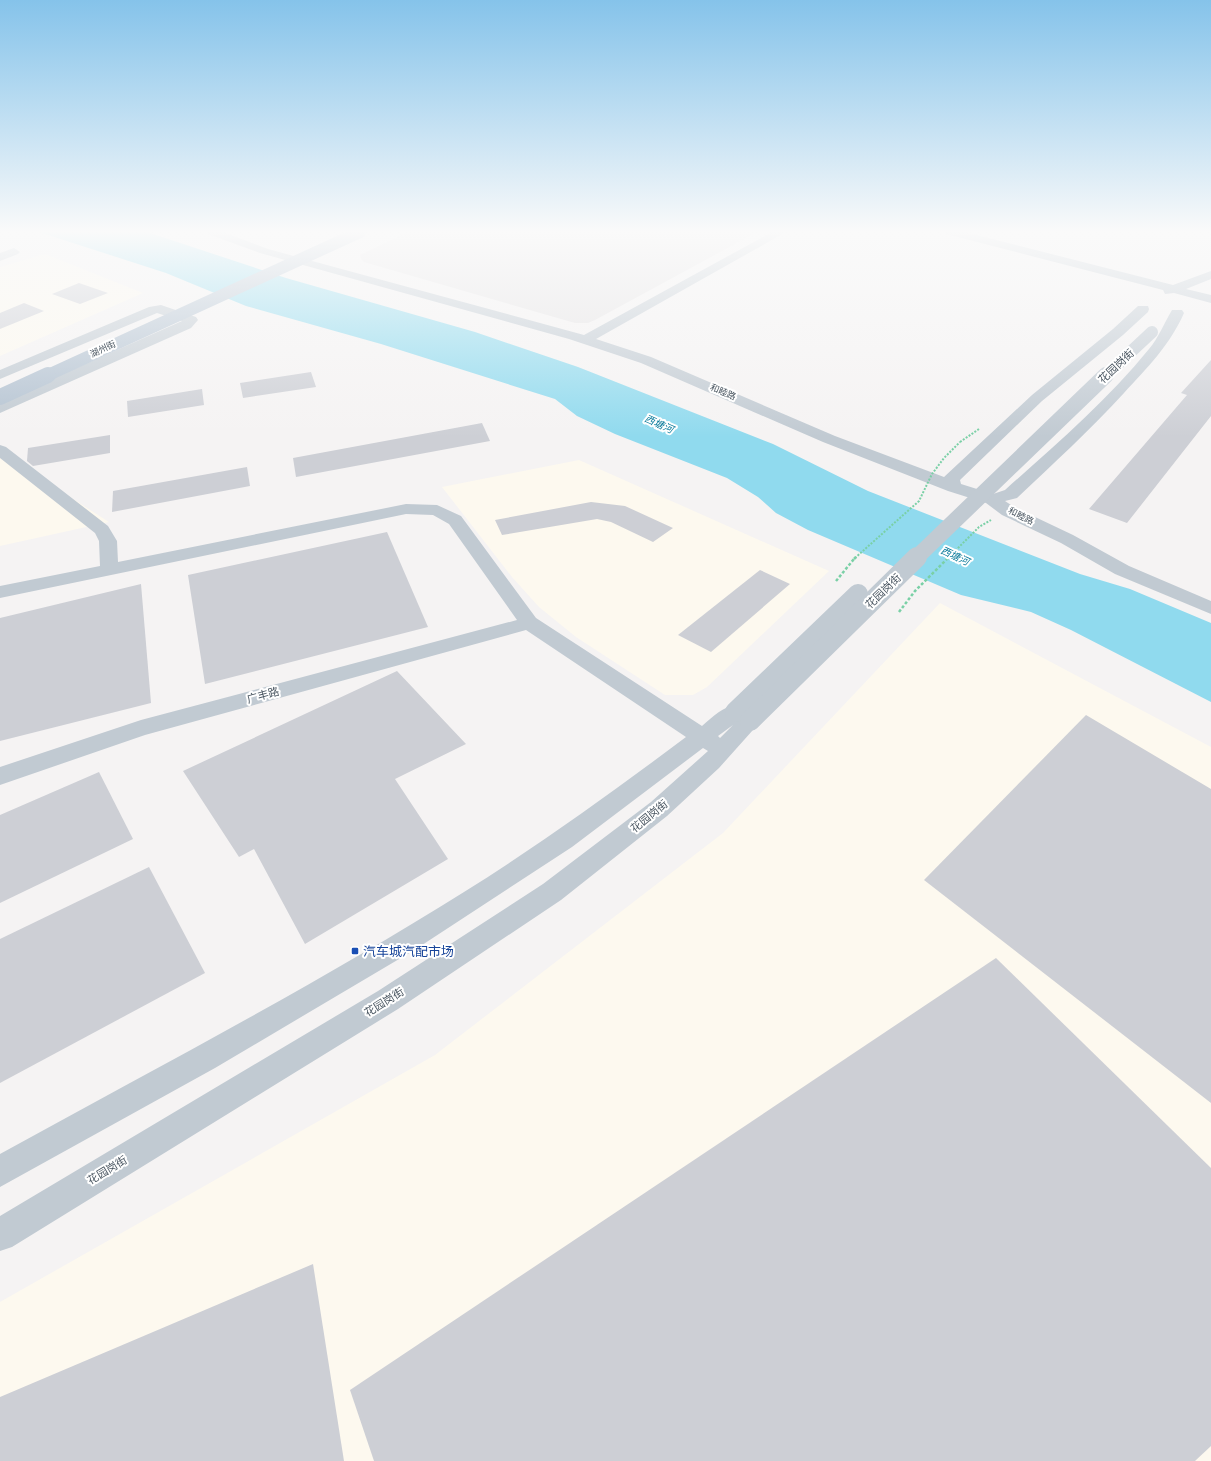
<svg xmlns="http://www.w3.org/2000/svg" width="1211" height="1461" font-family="Helvetica,'Noto Sans SC',sans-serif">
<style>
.commercial{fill:#fdf9ef}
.education{fill:#e6e4e5}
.water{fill:#90daee}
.building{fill:#cdcfd5}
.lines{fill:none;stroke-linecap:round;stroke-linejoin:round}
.path-far1{stroke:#7ad0a6;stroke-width:2;stroke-dasharray:2 1.5;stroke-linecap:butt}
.path{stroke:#7ad0a6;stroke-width:2.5;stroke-dasharray:3 2;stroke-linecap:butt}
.minor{fill:#c1cad2;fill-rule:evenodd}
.path-bridge-far1{stroke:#7ad0a6;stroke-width:2;stroke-dasharray:2 1.5;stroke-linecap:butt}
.path-bridge{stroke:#7ad0a6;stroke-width:2.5;stroke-dasharray:3 2;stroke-linecap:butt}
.minor-bridge-far2{stroke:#c1cad2;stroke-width:12}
.minor-bridge-far1{stroke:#c1cad2;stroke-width:16}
.minor-bridge{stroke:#c1cad2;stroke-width:20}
.major-bridge-far1{stroke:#b3c2d1;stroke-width:12}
.major-bridge{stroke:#b3c2d1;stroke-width:16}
.transit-dot{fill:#1a4fb4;stroke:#fff;stroke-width:1.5}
.labels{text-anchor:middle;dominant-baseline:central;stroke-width:4;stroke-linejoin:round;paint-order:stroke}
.far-street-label{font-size:9px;fill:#4a5661;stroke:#fff}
.far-water-label{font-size:10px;font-style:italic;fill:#0c7c9b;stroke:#fff}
.street-label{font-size:11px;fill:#4a5661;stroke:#fff}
.near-transit-label{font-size:13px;fill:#164399;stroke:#fff;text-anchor:start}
</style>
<rect width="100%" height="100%" fill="#f5f3f3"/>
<g class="commercial">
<path d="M45 254 143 293 0 356V267Z"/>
<path d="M0 452 109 522 0 546Z"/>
<path d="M579 460 829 571 707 687 693 695H665L576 637 539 607 512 577 442 487Z"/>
<path d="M940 603 1211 747V1461H0V1302L435 1055 723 833Z"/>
</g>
<path class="education" d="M408 232H757L595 320 588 323H575L364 262 361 259 360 255Z"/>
<path class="water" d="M39 232H147L286 278 475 332 578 367 773 444 868 491 1080 574 1130 589 1211 623V702L1071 630 1031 612 961 595 808 530 776 513 758 497 727 478 615 434 577 416 555 399 381 344 246 306 166 273Z"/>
<g class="building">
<path d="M79 283 108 293 80 304 52 294Z"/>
<path d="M24 303 44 311 0 329V313Z"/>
<path d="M1211 360V416L1127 523 1089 509 1187 395 1181 393Z"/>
<path d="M311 372 316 387 243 398 240 383Z"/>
<path d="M202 389 204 405 128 417 127 401Z"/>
<path d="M482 423 490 441 296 477 293 458Z"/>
<path d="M110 435V453L33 466 27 461 28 448Z"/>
<path d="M247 467 250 486 112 512 113 491Z"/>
<path d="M591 502 625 506 673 528 653 542 611 522 597 519 502 535 495 520Z"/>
<path d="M387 532 428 627 205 684 188 575Z"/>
<path d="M760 570 790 584 711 652 678 635Z"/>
<path d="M141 584 151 703 0 741V618Z"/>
<path d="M397 671 466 744 395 779 448 859 305 944 254 849 239 857 183 771Z"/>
<path d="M1086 715 1211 789V1103L924 880Z"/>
<path d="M99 772 133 839 0 903V815Z"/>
<path d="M149 867 205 973 0 1083V939Z"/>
<path d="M996 958 1211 1168V1446L1195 1461H374L350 1390Z"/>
<path d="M313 1264 344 1461H0V1397Z"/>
</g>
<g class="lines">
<g class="path-far1">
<path d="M960 442 979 429"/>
<path d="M948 558 979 527 991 520"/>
</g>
<g class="path">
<path d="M836 581 854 559"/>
<path d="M899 612 915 591 949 557"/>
</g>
<g class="minor">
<path d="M207 232H223L268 249 584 335 772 232H786L596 339 651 357 835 436 944 477 1032 395 1113 329 1138 306H1148L1149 309 1148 312 1123 335 1042 401 960 480 961 484 993 494 1005 490C1054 446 1107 401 1149 349 1159 337 1164 323 1172 310H1182L1184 313C1170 345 1147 368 1124 393 1090 430 1053 464 1017 498L1005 501 1014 507 1073 535 1129 566 1211 601V614L1115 574 1061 543 1002 515 986 503 948 491 823 442 641 363 569 339 260 253 208 234Z"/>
<path d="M945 232H965L1173 285 1211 271V279L1186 289 1211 295V303L1174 293 1165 294 1163 290 946 234Z"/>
<path d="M14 248 20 252 18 254 0 261V253Z"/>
<path d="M161 305 196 317 198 320 191 328 0 413V402L182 321 157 313 0 379V370L149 307Z"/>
<path d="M0 445 6 447 108 526 117 541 118 562 406 504 437 505 461 516 536 618 702 726C714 716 727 702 743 706L746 712 744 715 750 713 758 715 761 721 719 768 667 816 561 900 398 1009 12 1247 0 1251V1216L378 991 543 884 651 802 708 751 703 748 572 847 416 949 215 1068 0 1187V1154C156 1068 314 986 464 892 541 844 614 791 686 737L526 630 145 735 0 785V767L141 720 517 620 449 524 433 515 406 514 0 598V586L100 566 99 541 95 533 0 458ZM733 725 720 738 718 736Z"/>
</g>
<path class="path-bridge-far1" d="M855 558 919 501 932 474 944 458 960 442"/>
<path class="path-bridge" d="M854 559 856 557"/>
<path class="minor-bridge-far2" d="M1105 376 1152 332"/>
<path class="minor-bridge-far1" d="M916 558 1106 375"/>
<g class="minor-bridge">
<path d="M735 712 858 594"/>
<path d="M750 721 917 557"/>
</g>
<path class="major-bridge-far1" d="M46 376 360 232"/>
<path class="major-bridge" d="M0 397 48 375"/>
</g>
<linearGradient id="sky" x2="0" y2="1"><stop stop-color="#85c3ea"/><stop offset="0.53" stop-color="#fafafa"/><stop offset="1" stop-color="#fafafa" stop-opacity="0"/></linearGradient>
<rect width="1211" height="437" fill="url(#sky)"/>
<rect class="transit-dot" x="351" y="947" width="8" height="8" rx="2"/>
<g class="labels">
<g class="far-street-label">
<text transform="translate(103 349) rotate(-25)">湖州街</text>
<text transform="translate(723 392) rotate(23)">和睦路</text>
<text transform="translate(1021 516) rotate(27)">和睦路</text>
</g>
<g class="far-water-label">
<text transform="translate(659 424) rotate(24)">西塘河</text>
<text transform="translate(955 556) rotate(25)">西塘河</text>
</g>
<g class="street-label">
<text transform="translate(1116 366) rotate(-43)">花园岗街</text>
<text transform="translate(883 591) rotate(-44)">花园岗街</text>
<text transform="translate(263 695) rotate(-15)">广丰路</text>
<text transform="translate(649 816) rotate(-39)">花园岗街</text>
<text transform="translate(384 1002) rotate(-32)">花园岗街</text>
<text transform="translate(107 1170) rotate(-31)">花园岗街</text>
</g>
<g class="near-transit-label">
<text x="363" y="951">汽车城汽配市场</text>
</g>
</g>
</svg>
